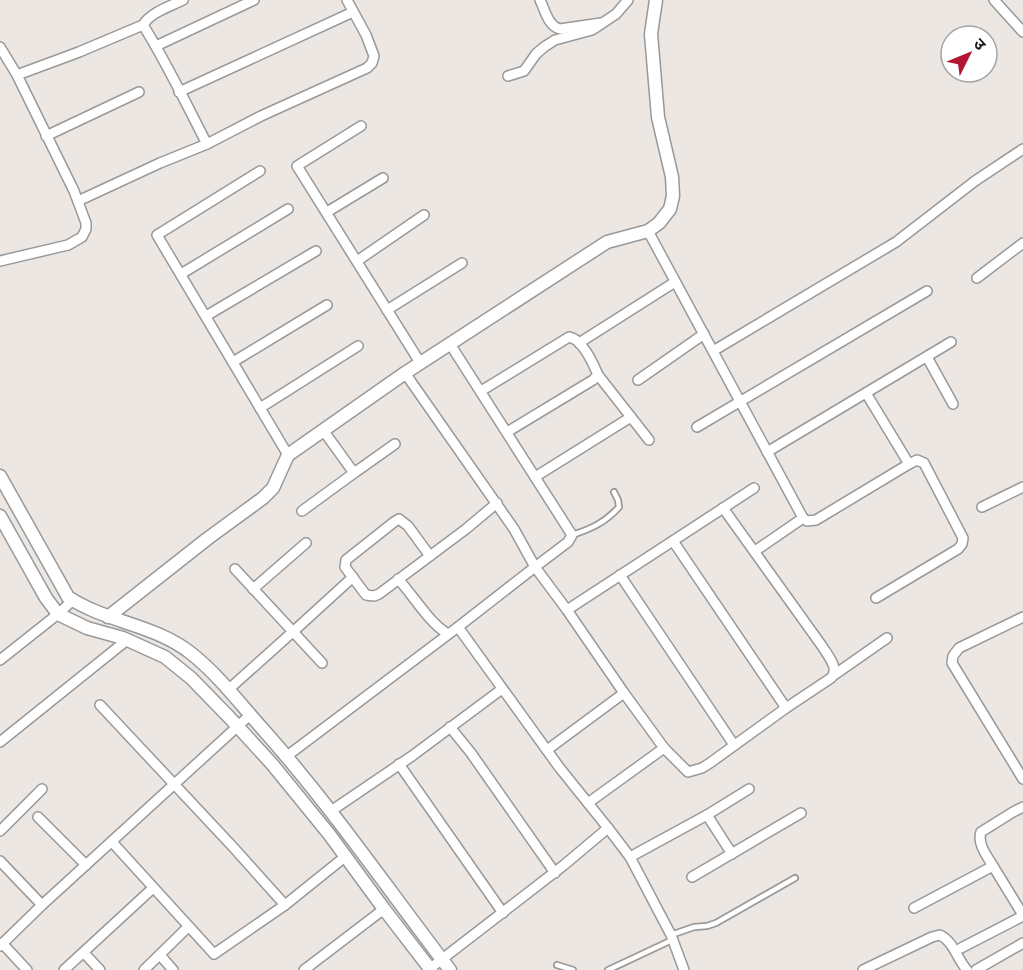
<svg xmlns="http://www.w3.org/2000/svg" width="1023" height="970" font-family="Inter,'Noto Sans Devanagari',sans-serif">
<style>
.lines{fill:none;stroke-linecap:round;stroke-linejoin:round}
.service-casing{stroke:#999;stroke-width:8}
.minor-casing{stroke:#999;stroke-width:12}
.tertiary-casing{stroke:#999;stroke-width:15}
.service{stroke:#fff;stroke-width:4.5}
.minor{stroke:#fff;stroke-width:9}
.tertiary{stroke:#fff;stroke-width:12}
</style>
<rect width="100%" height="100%" fill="#ece7e3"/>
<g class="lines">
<g class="service-casing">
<g id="service">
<path d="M572 535C591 529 606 522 619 507L618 500 614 492"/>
<path d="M671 935 694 927 707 926 716 923 795 878"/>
<path d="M557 965 573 970"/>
<path d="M608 970 672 940"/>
</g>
</g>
<g class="minor-casing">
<g id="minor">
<path d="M540 0C545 10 548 26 560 29L601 23"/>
<path d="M994 0 1023 32"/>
<path d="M143 25C151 12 169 7 183 0"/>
<path d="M156 46 254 0"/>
<path d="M0 47 17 75"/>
<path d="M508 76 524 71 536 54 544 47 555 40 592 30 616 14 628 0"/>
<path d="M179 92 353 12"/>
<path d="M361 126 297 166 421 364"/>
<path d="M46 136 139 92"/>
<path d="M260 171 157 235 288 455"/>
<path d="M78 201 160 163 207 144 261 116 367 68 372 63 374 56 366 35 347 0"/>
<path d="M327 212 383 178"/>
<path d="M648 231 803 518 807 521 816 520 909 464 917 460 924 463 963 538 962 544 958 549 876 598"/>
<path d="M0 261 68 245 82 237 86 229V223L74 191 17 75 79 52 143 25C167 63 186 104 207 144"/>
<path d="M357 261 424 215"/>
<path d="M181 274 288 209"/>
<path d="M977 278 1023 243"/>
<path d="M387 310 462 263"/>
<path d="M206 316 316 251"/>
<path d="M579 343 675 282"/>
<path d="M450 344 572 535 568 542 535 567 567 610 624 693 664 748 688 772 702 768 710 763 786 708 831 678C840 669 828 656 822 646L723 508"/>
<path d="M713 351 896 242 975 181 1023 149"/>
<path d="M927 357 953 404"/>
<path d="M233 362 327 305"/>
<path d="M405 373 514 529 535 567 458 627"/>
<path d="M598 375 649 440"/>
<path d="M638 380 704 334"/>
<path d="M481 391 569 337C582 339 593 363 598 375L593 380 507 432"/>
<path d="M866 393 909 464"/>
<path d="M260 408 358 346"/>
<path d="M697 427 927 291"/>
<path d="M767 452 951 342"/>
<path d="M354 473 395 444"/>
<path d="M535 477 631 417"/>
<path d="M982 507 1023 487"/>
<path d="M302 511 354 473 323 430"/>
<path d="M673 541 786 708"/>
<path d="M755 551 803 518"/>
<path d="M430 556 408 526 399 519 394 522 346 560 345 567 366 595 374 596 379 594 466 529 497 503"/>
<path d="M235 569 322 663"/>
<path d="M620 575 734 745"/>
<path d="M398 579C414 596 429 623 448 634"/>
<path d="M253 589 306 543"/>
<path d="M567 610 754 488"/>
<path d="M1023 617 959 648 953 656 952 663 1023 779"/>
<path d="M0 660 58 614 73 600"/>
<path d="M834 675 887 638"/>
<path d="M229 689 296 629 353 577"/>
<path d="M100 705 233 847 285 905"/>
<path d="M450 727 471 753 555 873"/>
<path d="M0 742 127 640"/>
<path d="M547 750 624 693"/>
<path d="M287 756 458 627 559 767 608 828 630 857 671 935 684 970"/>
<path d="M399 764 503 913"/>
<path d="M588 803 664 748"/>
<path d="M331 811 412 756 502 689"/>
<path d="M707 815 732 854"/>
<path d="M38 817 86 865"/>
<path d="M0 831 42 789"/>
<path d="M112 842 214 954 285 905 346 856"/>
<path d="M630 857 707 815 749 789"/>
<path d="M0 861 42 905"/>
<path d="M993 866 1023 915"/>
<path d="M692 877 801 813"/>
<path d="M914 908 993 866C987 856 977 844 981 832L1013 812 1023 807"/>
<path d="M2 943 27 970"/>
<path d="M0 946 42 905 250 715"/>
<path d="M961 948 1023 916"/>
<path d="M84 953 100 970"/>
<path d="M160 955 173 970"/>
<path d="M64 970 153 888"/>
<path d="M144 970 188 927"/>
<path d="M304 970 384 909"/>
<path d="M428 970 564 865 608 828"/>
<path d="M863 970 932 937 940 935C954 942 957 959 967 970"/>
<path d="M976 970 1023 943"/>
</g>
</g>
<g class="tertiary-casing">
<g id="tertiary">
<path d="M0 476 68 597C107 623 155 624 192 654 218 675 238 701 260 726 329 803 387 888 450 970"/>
<path d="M0 516 46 598 58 614 87 628 123 638 165 657 191 678 229 717 272 764 329 834 384 909 431 970"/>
<path d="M108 617 207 539 263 498 273 488 288 455 405 373 607 242 648 231 659 223 670 209 673 196 672 177 658 117 651 34 656 0"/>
</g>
</g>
<use href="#service" class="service"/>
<use href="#minor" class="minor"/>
<use href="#tertiary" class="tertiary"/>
</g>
<g transform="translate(969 54) rotate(47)"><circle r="28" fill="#ffffff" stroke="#a4a4a4" stroke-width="1.5"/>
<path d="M0-4.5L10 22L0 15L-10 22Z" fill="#b21633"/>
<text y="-9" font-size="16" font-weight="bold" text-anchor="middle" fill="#1c1c1c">उ</text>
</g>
</svg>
